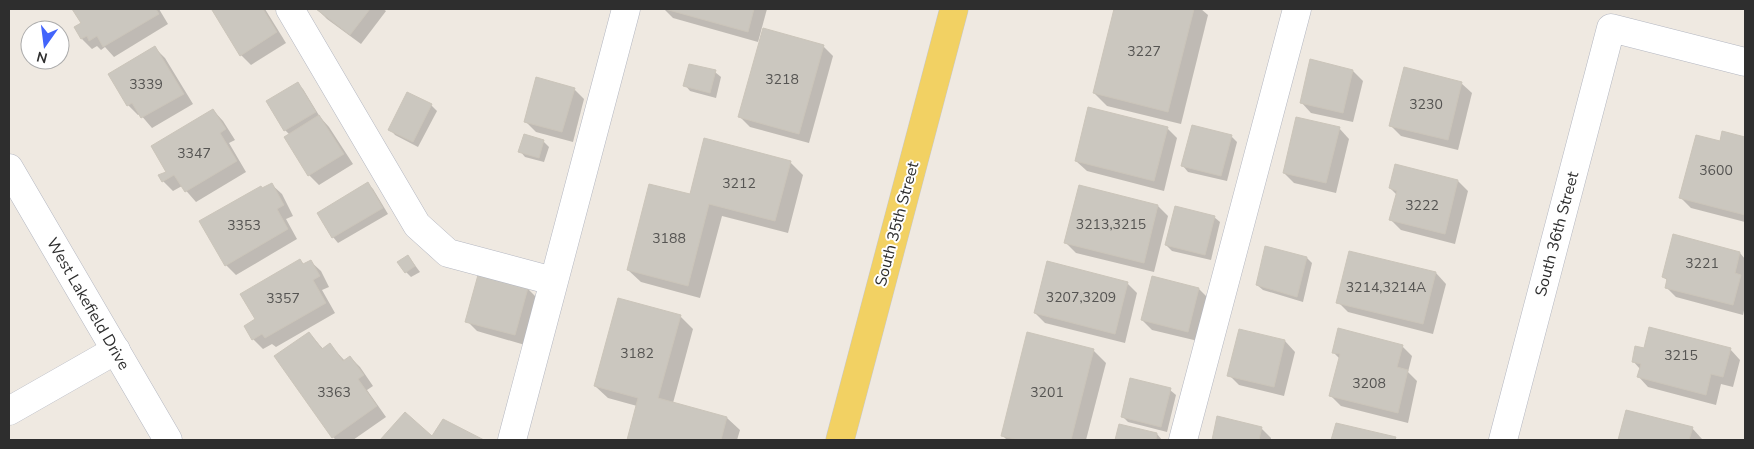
<svg xmlns="http://www.w3.org/2000/svg" width="1754" height="449" font-family="'Nunito Sans',sans-serif">
<style>
.shadow{fill:#0003}
.building{fill:#cbc7bf;stroke:#cbc5ba}
.lines{fill:none;stroke-linecap:round;stroke-linejoin:round}
.minor-casing{stroke:#b4b7c1;stroke-width:29}
.major-casing{stroke:#c9c9c9;stroke-width:29}
.minor{stroke:#fff;stroke-width:28}
.major{stroke:#f2d163;stroke-width:28}
.labels{text-anchor:middle;dominant-baseline:central;stroke-width:4;stroke-linejoin:round;paint-order:stroke}
.number-label{font-size:14px;fill:#555452}
.street-label{font-size:16px;fill:#2e2e2e;stroke:#fff}
</style>
<rect width="100%" height="100%" fill="#efe9e1"/>
<g class="shadow">
<path d="M74 9H159L168 24 114 57 105 47 101 50 97 46 92 49 82 39 76 28 83 24Z"/>
<path d="M216 9H265L286 43 251 65 241 55 213 10Z"/>
<path d="M317 9H383L386 11 361 44 327 19Z"/>
<path d="M664 9H767L758 42 673 18Z"/>
<path d="M1115 9H1201L1208 15 1181 124 1107 106 1094 93Z"/>
<path d="M823 46 833 56 809 143 750 127 740 117Z"/>
<path d="M155 48 165 58 193 104 152 128 140 114 138 115 128 105Z"/>
<path d="M1353 71 1363 81 1353 122 1311 113 1301 102Z"/>
<path d="M715 72 721 77 716 98 690 91 685 85Z"/>
<path d="M1461 83 1472 93 1458 150 1401 136 1390 125Z"/>
<path d="M297 84 303 89 320 117 329 127 353 164 319 185 309 175 290 135 285 130Z"/>
<path d="M574 89 584 99 573 142 536 132 526 122Z"/>
<path d="M431 105 437 111 418 147 395 135 390 129Z"/>
<path d="M213 110 223 121 235 140 229 143 246 172 196 202 182 186 173 191 163 181 168 172Z"/>
<path d="M1167 128 1177 138 1164 191 1087 171 1076 161Z"/>
<path d="M1339 128 1349 139 1336 193 1294 183 1284 173Z"/>
<path d="M1723 133 1745 138V222L1691 208 1681 198 1721 143Z"/>
<path d="M1231 136 1237 142 1227 181 1188 172 1183 166Z"/>
<path d="M543 141 549 147 544 162 525 157 520 151Z"/>
<path d="M790 162 803 175 788 233 722 216 700 298 641 282 628 270 690 196Z"/>
<path d="M1458 181 1468 191 1455 244 1401 230 1391 220 1397 195 1390 188Z"/>
<path d="M367 183 373 189 388 214 338 243 333 237Z"/>
<path d="M271 184 282 194 293 216 286 219 297 239 236 275 226 265 263 189Z"/>
<path d="M1080 187 1158 206 1168 216 1154 272 1076 253 1066 243Z"/>
<path d="M1214 217 1220 222 1211 260 1172 251 1166 245Z"/>
<path d="M1674 236 1740 253 1745 259V306L1743 315 1676 297 1666 287 1668 281 1663 276Z"/>
<path d="M408 256 420 272 411 277 406 272Z"/>
<path d="M1307 258 1312 263 1303 302 1263 290 1257 285Z"/>
<path d="M300 260 304 265 310 261 321 271 329 287 322 290 335 313 276 347 272 344 263 349 253 339 257 319Z"/>
<path d="M1436 273 1446 284 1433 334 1348 312 1338 302Z"/>
<path d="M1127 283 1137 293 1125 343 1045 323 1035 313Z"/>
<path d="M528 289 538 299 525 345 477 331 467 321Z"/>
<path d="M1199 289 1209 299 1198 341 1152 330 1142 320Z"/>
<path d="M680 316 693 329 673 403 727 418 740 430 737 440H628L637 406 608 398 595 386Z"/>
<path d="M1240 330 1285 341 1295 352 1284 396 1239 385 1229 375Z"/>
<path d="M309 333 324 350 330 345 345 361 350 357 360 367 373 386 367 390 386 417 353 440H336L333 437 276 356Z"/>
<path d="M1402 346 1412 356 1408 372 1417 381 1408 423 1341 406 1331 396 1340 359 1333 352Z"/>
<path d="M1730 349 1740 360 1733 387 1721 384 1716 405 1648 387 1638 376 1640 369 1633 361 1645 350Z"/>
<path d="M1093 350 1106 363 1086 440H1007L1002 435Z"/>
<path d="M1170 390 1176 395 1167 432 1128 422 1122 416Z"/>
<path d="M1627 411 1692 428 1702 439V440H1620Z"/>
<path d="M406 414 432 438 443 420 481 440H382Z"/>
<path d="M1218 417 1261 428 1271 438V440H1213Z"/>
<path d="M1337 424 1395 439 1397 440H1333Z"/>
<path d="M1120 425 1157 434 1162 440H1116Z"/>
</g>
<g class="building">
<path d="M72 9H156L159 14 103 47 97 36 89 41 87 36 81 39 74 27 81 23Z"/>
<path d="M213 9H263L277 32 240 56 212 10Z"/>
<path d="M316 9H370L350 35Z"/>
<path d="M665 9H754L748 32Z"/>
<path d="M1114 9H1194L1168 112 1093 93Z"/>
<path d="M763 28 824 45 799 134 738 117Z"/>
<path d="M155 46 184 94 141 118 132 103 127 106 108 74Z"/>
<path d="M1310 59 1353 70 1343 113 1300 103Z"/>
<path d="M689 64 716 70 710 93 683 86Z"/>
<path d="M1404 67 1462 82 1448 140 1389 126Z"/>
<path d="M536 77 575 88 562 132 524 122Z"/>
<path d="M298 82 316 112 284 131 266 101Z"/>
<path d="M407 92 432 104 413 142 388 130Z"/>
<path d="M1088 107 1168 127 1154 181 1075 161Z"/>
<path d="M213 109 226 129 220 133 237 161 185 192 174 175 162 182 158 175 166 172 151 146Z"/>
<path d="M319 115 344 154 308 176 284 137Z"/>
<path d="M1296 117 1340 127 1326 183 1283 173Z"/>
<path d="M1192 125 1232 135 1221 176 1181 166Z"/>
<path d="M1722 131 1745 137V215L1679 198 1696 135 1720 141Z"/>
<path d="M524 134 544 140 539 158 518 152Z"/>
<path d="M704 138 791 161 775 221 709 204 688 286 627 270 649 184 690 194Z"/>
<path d="M1395 164 1458 180 1445 234 1389 220 1397 191 1389 188Z"/>
<path d="M368 182 383 208 332 238 317 213Z"/>
<path d="M272 183 284 205 277 209 288 229 225 266 199 221 261 186 262 188Z"/>
<path d="M1079 185 1158 205 1144 263 1064 243Z"/>
<path d="M1175 206 1215 216 1205 255 1165 245Z"/>
<path d="M1673 234 1740 252 1735 273 1741 275 1733 305 1665 288 1667 279 1662 277Z"/>
<path d="M1265 246 1307 257 1297 297 1256 285Z"/>
<path d="M1349 251 1436 272 1423 324 1336 303Z"/>
<path d="M408 255 415 266 405 273 397 262Z"/>
<path d="M300 259 303 264 311 260 320 276 313 280 326 303 265 338 262 334 252 340 244 326 255 319 240 294Z"/>
<path d="M1047 261 1128 282 1115 334 1034 313Z"/>
<path d="M478 275 528 288 515 335 465 322Z"/>
<path d="M1152 276 1199 288 1188 332 1141 320Z"/>
<path d="M618 298 681 315 658 398 727 417 721 440H627L638 398 594 386Z"/>
<path d="M1649 327 1731 348 1723 377 1711 374 1706 395 1637 377 1641 364 1632 362 1635 346 1644 348Z"/>
<path d="M1338 328 1403 345 1397 367 1408 370 1398 413 1329 396 1340 354 1332 353Z"/>
<path d="M1239 329 1285 340 1274 387 1227 376Z"/>
<path d="M309 332 322 349 330 343 343 361 350 356 364 375 358 379 377 406 332 438 274 356Z"/>
<path d="M1027 332 1094 349 1071 440H1019L1001 436Z"/>
<path d="M1130 378 1171 388 1161 427 1121 417Z"/>
<path d="M1626 410 1693 427 1689 440H1618Z"/>
<path d="M405 412 432 436 443 419 484 440H380Z"/>
<path d="M1217 416 1262 427 1259 440H1212Z"/>
<path d="M1336 423 1396 437 1395 440H1331Z"/>
<path d="M1119 424 1157 433 1156 440H1115Z"/>
</g>
<g class="lines">
<g class="minor-casing">
<g id="minor">
<path d="M290 9 417 225 448 253 553 281"/>
<path d="M9 168 168 440"/>
<path d="M9 411 116 350"/>
<path d="M512 440 626 9"/>
<path d="M1183 440 1297 9"/>
<path d="M1503 440 1611 28 1745 62"/>
</g>
</g>
<g class="major-casing">
<path id="major" d="M840 440 954 9"/>
</g>
<use href="#minor" class="minor"/>
<use href="#major" class="major"/>
</g>
<g class="labels">
<g class="number-label">
<text x="1144" y="51">3227</text>
<text x="782" y="79">3218</text>
<text x="146" y="84">3339</text>
<text x="1426" y="104">3230</text>
<text x="194" y="153">3347</text>
<text x="1716" y="170">3600</text>
<text x="739" y="183">3212</text>
<text x="1422" y="205">3222</text>
<text x="1111" y="224">3213,3215</text>
<text x="244" y="225">3353</text>
<text x="669" y="238">3188</text>
<text x="1702" y="263">3221</text>
<text x="1386" y="287">3214,3214A</text>
<text x="1081" y="297">3207,3209</text>
<text x="283" y="298">3357</text>
<text x="637" y="353">3182</text>
<text x="1681" y="355">3215</text>
<text x="1369" y="383">3208</text>
<text x="334" y="392">3363</text>
<text x="1047" y="392">3201</text>
</g>
<g class="street-label">
<text transform="translate(897 224) rotate(-75)">South 35th Street</text>
<text transform="translate(1557 234) rotate(-75)">South 36th Street</text>
<text transform="translate(88 304) rotate(60)">West Lakefield Drive</text>
</g>
</g>
<rect width="1754" height="449" fill="none" stroke="#2e2e2e" stroke-width="20"/>
<g transform="translate(45 45) rotate(194)"><circle r="24" fill="#ffffff" stroke="#ababab"/>
<path d="M0-4L9 19L0 12L-9 19Z" fill="#4264fb"/>
<text y="-8" font-size="14" font-weight="bold" text-anchor="middle" fill="#2e2e2e">N</text>
</g>
</svg>
